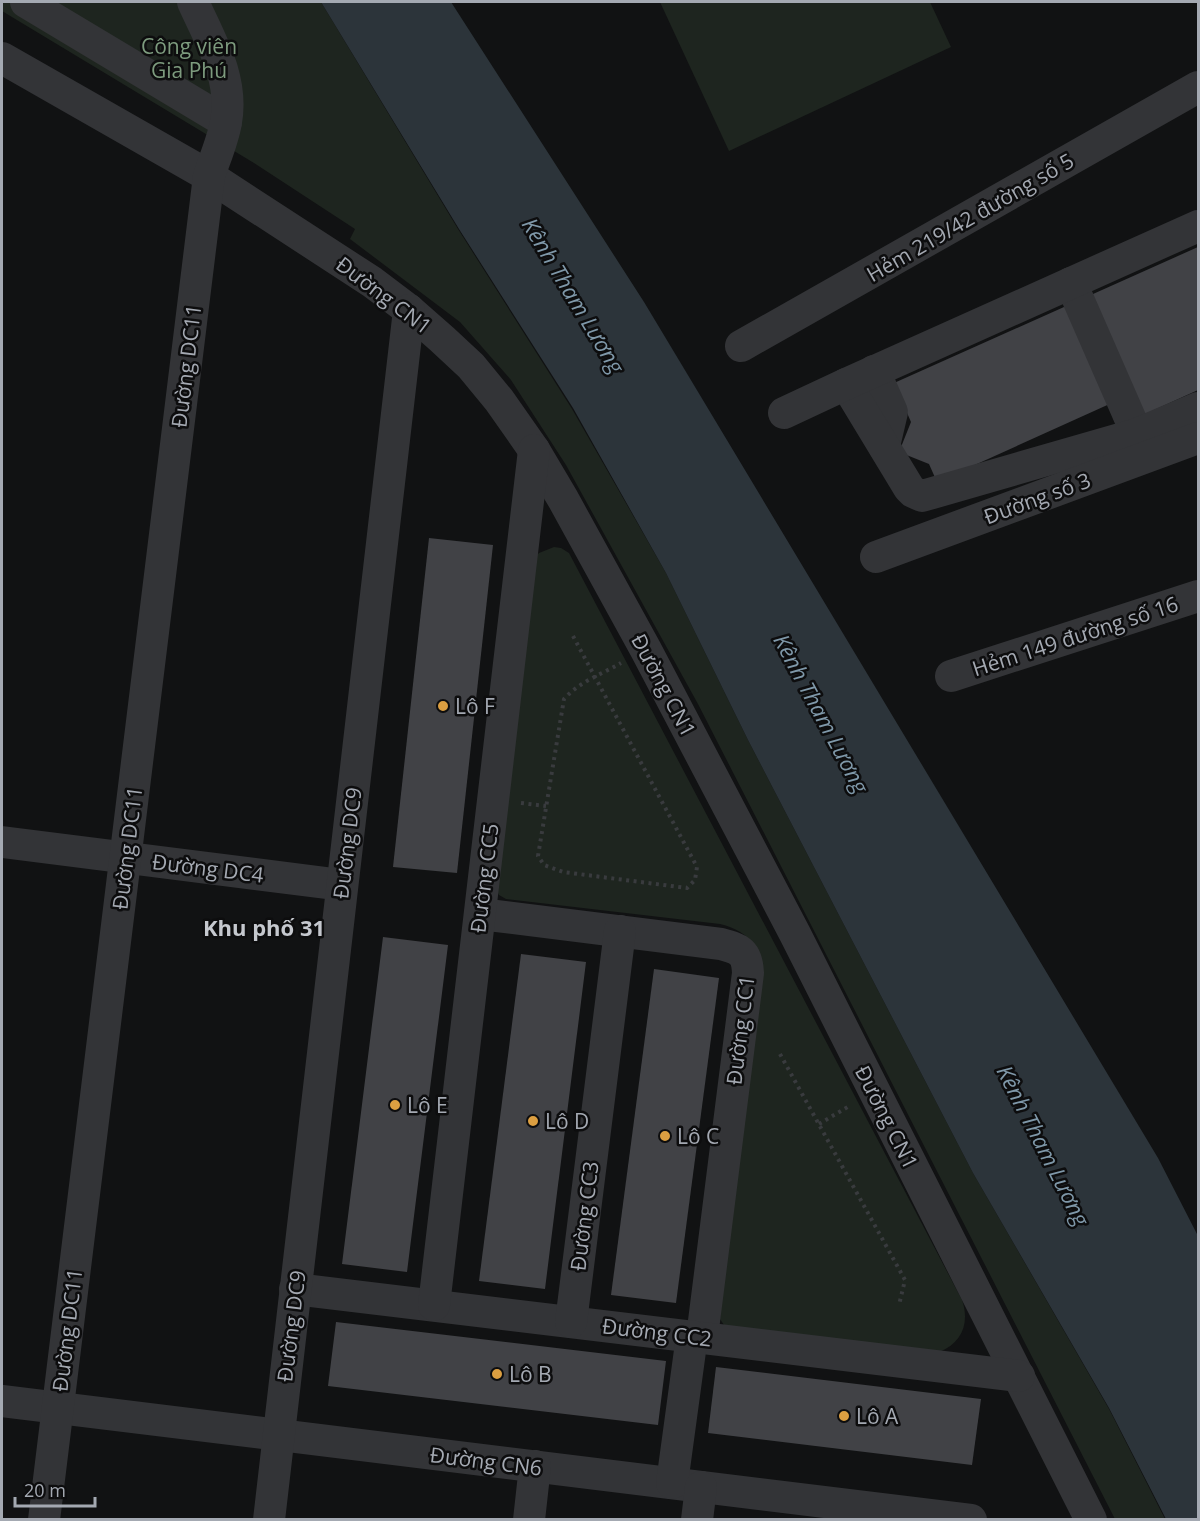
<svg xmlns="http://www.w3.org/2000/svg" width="1200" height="1521" font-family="'Open Sans',sans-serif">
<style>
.green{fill:#1e251f}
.water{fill:#2c343a}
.building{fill:#414246}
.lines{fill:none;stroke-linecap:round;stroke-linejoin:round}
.path{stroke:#393b3e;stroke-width:4;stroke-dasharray:3 4.5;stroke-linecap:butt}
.minor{stroke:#333437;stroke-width:32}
.poi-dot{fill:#dc9f41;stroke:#0d0d0e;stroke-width:2}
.labels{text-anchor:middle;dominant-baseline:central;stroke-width:5;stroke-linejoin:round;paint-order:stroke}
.park-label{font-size:21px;fill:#7d9b7e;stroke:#0d0d0e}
.street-label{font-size:21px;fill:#a4a9b2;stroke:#0d0d0e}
.poi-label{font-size:21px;fill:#a4a9b2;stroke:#0d0d0e;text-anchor:start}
.water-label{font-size:22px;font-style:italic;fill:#7f98a9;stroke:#0d0d0e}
.neighbourhood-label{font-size:22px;font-weight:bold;fill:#c5c8ce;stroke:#0d0d0e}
</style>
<rect width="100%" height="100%" fill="#111213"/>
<g class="green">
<path d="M2 2H321L458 229 572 409 666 573 748 740 973 1173 1109 1409 1165 1519H1115L698 704 566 465 511 380 460 322 350 239 355 229 254 163 2 11Z"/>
<path d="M660 2H930L951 47 729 151Z"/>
<path d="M554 547 561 548 569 553 962 1300C970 1323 962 1343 939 1352L729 1327 724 1325 720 1319 756 948C747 934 736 928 720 924L506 899 499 895 495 887 533 558 539 553Z"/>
</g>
<path class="water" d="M321 2H451L644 302 1158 1158 1198 1236V1519H1166L1109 1408 973 1173 748 740 666 573 573 408 459 229Z"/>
<g class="building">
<path d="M1198 247V390L1141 416 1114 402 937 482 929 464 899 452 911 422 894 383Z"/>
<path d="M429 538 493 545 457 873 393 867Z"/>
<path d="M383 937 448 945 407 1272 342 1264Z"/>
<path d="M521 954 586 962 545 1289 479 1281Z"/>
<path d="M654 969 719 978 676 1303 611 1295Z"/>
<path d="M336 1322 666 1361 658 1425 328 1386Z"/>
<path d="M716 1367 981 1399 972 1465 708 1433Z"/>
</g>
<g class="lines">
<g class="path">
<path d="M573 636 697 867 695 880 687 888 563 872 544 865 538 856 564 699C579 682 602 674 621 663"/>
<path d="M521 803 546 806"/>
<path d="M780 1054 905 1280 899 1305"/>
<path d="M819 1124 851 1105"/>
</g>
<g class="minor">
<path d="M26 2 226 122"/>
<path d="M2 58 209 176 372 282 409 310 442 339 471 366 499 400 534 450 563 499 646 650 795 934 1091 1520"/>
<path d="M1071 283 1137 434"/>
<path d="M741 346 1198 87"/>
<path d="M874 371 892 412 884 446"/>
<path d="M846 384 909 488 913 492 922 496 1137 434 1198 408"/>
<path d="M784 413 846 384 1198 226"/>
<path d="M876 557 1198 438"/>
<path d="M951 676 1198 596"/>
<path d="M2 842 342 885"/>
<path d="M480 914 721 944C740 949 747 952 748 973L702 1337"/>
<path d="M295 1289 1019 1376"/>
<path d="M434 1305 534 450"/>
<path d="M571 1322 620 931"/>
<path d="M2 1401 971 1520"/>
<path d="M672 1483 692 1336"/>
<path d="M44 1520 209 176C215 158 223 140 226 122 234 78 210 40 193 2"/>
<path d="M269 1520 409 310"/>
<path d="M529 1520 535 1466"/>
<path d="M697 1520 701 1487"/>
</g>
</g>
<g class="poi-dot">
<circle cx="443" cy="706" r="6"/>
<circle cx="395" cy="1105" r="6"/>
<circle cx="533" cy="1121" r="6"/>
<circle cx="665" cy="1136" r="6"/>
<circle cx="497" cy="1374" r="6"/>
<circle cx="844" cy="1416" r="6"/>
</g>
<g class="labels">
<g class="park-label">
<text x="189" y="46">Công viên<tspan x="189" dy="24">Gia Phú</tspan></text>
</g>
<g class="street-label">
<text transform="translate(970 217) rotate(-30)">Hẻm 219/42 đường số 5</text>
<text transform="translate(384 295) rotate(37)">Đường CN1</text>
<text transform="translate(186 366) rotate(-83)">Đường DC11</text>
<text transform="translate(1037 498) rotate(-20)">Đường số 3</text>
<text transform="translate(1075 636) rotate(-18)">Hẻm 149 đường số 16</text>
<text transform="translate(664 685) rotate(62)">Đường CN1</text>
<text transform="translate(347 843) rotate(-83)">Đường DC9</text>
<text transform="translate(127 848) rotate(-83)">Đường DC11</text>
<text transform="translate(208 868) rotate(7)">Đường DC4</text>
<text transform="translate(484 878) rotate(-83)">Đường CC5</text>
<text transform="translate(740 1030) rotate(-83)">Đường CC1</text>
<text transform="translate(887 1117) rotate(63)">Đường CN1</text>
<text transform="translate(584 1216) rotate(-83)">Đường CC3</text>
<text transform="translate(291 1326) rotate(-83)">Đường DC9</text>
<text transform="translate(67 1330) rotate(-83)">Đường DC11</text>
<text transform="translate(657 1332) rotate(7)">Đường CC2</text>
<text transform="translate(486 1461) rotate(7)">Đường CN6</text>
</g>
<g class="poi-label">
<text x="455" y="706">Lô F</text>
<text x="407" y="1105">Lô E</text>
<text x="545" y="1121">Lô D</text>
<text x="677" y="1136">Lô C</text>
<text x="509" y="1374">Lô B</text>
<text x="856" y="1416">Lô A</text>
</g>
<g class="water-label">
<text transform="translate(574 295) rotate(59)">Kênh Tham Lương</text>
<text transform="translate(822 713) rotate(62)">Kênh Tham Lương</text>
<text transform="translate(1044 1145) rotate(63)">Kênh Tham Lương</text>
</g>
<g class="neighbourhood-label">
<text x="264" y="927">Khu phố 31</text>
</g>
</g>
<rect width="1200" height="1521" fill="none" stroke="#a4a9b2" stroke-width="6"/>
<path d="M15 1497v9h80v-9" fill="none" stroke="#a4a9b2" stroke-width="3"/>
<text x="24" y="1497" font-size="18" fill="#a4a9b2" stroke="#0d0d0e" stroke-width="4.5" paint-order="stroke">20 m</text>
</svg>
